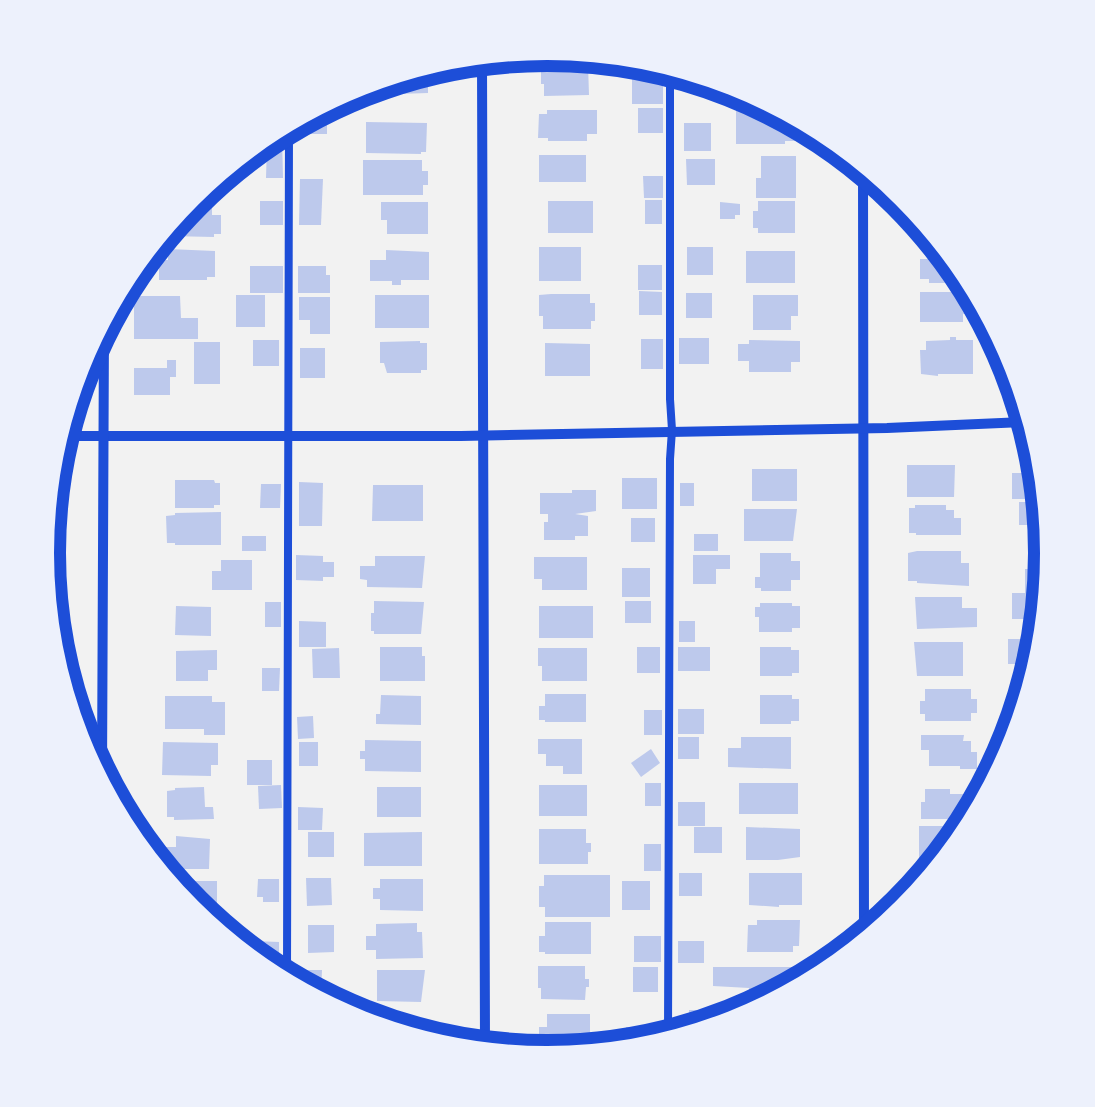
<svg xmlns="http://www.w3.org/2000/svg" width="1095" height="1107" font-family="Cabin,sans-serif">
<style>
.building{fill:#bdc9ec}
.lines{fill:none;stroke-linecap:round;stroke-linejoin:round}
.service{stroke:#1d4ed8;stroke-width:8}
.minor{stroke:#1d4ed8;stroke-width:10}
.rim{fill:none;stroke:#1d4ed8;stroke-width:12}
</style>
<rect width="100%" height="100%" fill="#f2f2f2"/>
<g class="building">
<path d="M588 64 589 95 544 96V84H541V66Z"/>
<path d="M428 72V93L368 95V84Z"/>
<rect x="632" y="77" width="31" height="27"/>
<rect x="638" y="108" width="25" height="25"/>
<path d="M320 110H327V134H300V123Z"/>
<path d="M547 110H597V134H587V141H548V138H538L539 114H547Z"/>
<path d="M736 110H775L795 123V141H785V144H736Z"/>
<path d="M366 122 427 123 426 152H421V154L366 153Z"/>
<rect x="684" y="123" width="27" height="28"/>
<path d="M282 135 283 178H266L267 145Z"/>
<rect x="539" y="155" width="47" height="27"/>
<path d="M761 156H796V198H756V178H761Z"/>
<path d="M686 159H715V185H687Z"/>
<path d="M363 160H422V171H428V185H423V195H363Z"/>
<path d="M643 176H663V198H644Z"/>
<path d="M300 179H323L321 225H299Z"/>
<rect x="645" y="200" width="17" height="24"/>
<rect x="260" y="201" width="23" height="24"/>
<rect x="548" y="201" width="45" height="32"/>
<path d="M758 201H795V233H758V228H753V211H758Z"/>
<path d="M187 202H212V215H221V234H214V237L168 236V230Z"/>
<path d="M381 202H428V234H387V220H381Z"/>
<path d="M720 202 740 204V215H735V219H720Z"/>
<rect x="539" y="247" width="42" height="34"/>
<rect x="687" y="247" width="26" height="28"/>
<path d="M928 247H938L963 283H929V279H920V259H928Z"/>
<path d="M168 249 215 251V277H207V280H159V260H168Z"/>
<path d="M386 250 429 252V280H401V285H392V281H370V260H386Z"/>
<rect x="746" y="251" width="49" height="32"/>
<rect x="638" y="265" width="24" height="25"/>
<rect x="250" y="266" width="33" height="27"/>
<path d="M298 266H326V275H330V293H298Z"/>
<path d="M639 291 662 292V315H639Z"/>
<path d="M920 292H963V298H967V314H963V322H920Z"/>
<rect x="686" y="293" width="26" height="25"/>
<path d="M551 294H590V303H595V321H591V329H543V316H539V295Z"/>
<rect x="236" y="295" width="29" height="32"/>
<rect x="375" y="295" width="54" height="33"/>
<path d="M753 295H798V316H791V330H753Z"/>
<path d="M134 296H180L181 318H198V339H134Z"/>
<path d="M299 297H330V334H310V320H299Z"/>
<path d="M950 337H956V340H973V374H938V376L921 374 920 350H926V341L950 340Z"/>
<rect x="679" y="338" width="30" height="26"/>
<rect x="641" y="339" width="22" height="30"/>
<rect x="253" y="340" width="26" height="26"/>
<path d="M749 340 800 341V362H791V372H749V361H738V344H749Z"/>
<path d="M420 341V343H427V370H421V373H387L384 363H380V342Z"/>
<rect x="194" y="342" width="26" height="42"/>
<path d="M545 343 590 344V376H545Z"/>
<rect x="300" y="348" width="25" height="30"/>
<path d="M167 360H176V377H170V395H134V368H167Z"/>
<path d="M907 465H955L954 497H907Z"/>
<rect x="752" y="469" width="45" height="32"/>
<path d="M1012 473H1037L1042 499H1012Z"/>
<rect x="622" y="478" width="35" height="31"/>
<path d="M175 480H214L215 483H220V505H214V508H175Z"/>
<path d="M299 482 323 483 322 526H299Z"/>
<rect x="680" y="483" width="14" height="23"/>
<path d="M261 484H281L280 508H260Z"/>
<path d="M373 485H423V521H372Z"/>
<path d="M572 490H596V511L575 514 588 516V536H575V540H544V522H548V514H540V493H572Z"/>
<path d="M1019 502H1042L1043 525H1019Z"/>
<path d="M915 505H946V510H954V518H961V535H916V533H909V508H915Z"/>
<path d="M744 509H797L793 541H744Z"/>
<path d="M221 512V545H175V543H167L166 516 175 515V513Z"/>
<rect x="631" y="518" width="24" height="24"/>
<rect x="694" y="534" width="24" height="17"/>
<rect x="242" y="536" width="24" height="15"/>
<path d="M917 551H961V563H969V586L917 583V581H908V553Z"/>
<path d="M760 553H791V561H800V580H791V591H761V588H755V577H760Z"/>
<path d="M296 555 323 556V562H334V577H323V581L296 580Z"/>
<path d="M693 555H730V569H716V584H693Z"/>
<path d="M375 556H425L422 588 367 587V580L360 579V566H375Z"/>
<path d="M534 557H587V590H542V579H534Z"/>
<path d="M221 560H252V590H212V571H221Z"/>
<rect x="622" y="568" width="28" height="29"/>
<path d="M1025 569H1041L1043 603 1039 619H1012V593H1025Z"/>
<path d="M915 597H962V608H977V627L917 629Z"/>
<path d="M374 601 424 602 421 634H374V631H371V613H374Z"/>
<rect x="625" y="601" width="26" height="22"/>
<rect x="265" y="602" width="16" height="25"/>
<path d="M760 603H792V606H800V628H792V632H759V617H755V607H760Z"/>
<path d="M176 606 211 607V636L175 635Z"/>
<rect x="539" y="606" width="54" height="32"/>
<path d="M299 621 326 622V647H299Z"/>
<rect x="679" y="621" width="16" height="21"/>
<path d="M1008 639H1034L1030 664H1008Z"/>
<path d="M914 642H963V676H917Z"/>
<path d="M380 647H422V656H425V681H380Z"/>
<rect x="637" y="647" width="23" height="26"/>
<rect x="678" y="647" width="32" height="24"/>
<path d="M760 647H791V650H799V673H792V676H760Z"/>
<path d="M339 648 340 678H313L312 649Z"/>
<path d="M538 648H587V681H542V666H538Z"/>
<path d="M217 650V670H208V681H176V651Z"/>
<path d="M262 668H280L279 691H262Z"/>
<path d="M925 689H971V699H977V713H971V721H925V714H920V701H925Z"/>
<path d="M545 694H586V722H545V720H539V706H545Z"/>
<path d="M381 695 421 696V725L376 724V714H380Z"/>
<path d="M760 695H792V699H799V721H791V724H760Z"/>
<path d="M165 696H212V702H225V735H204V729H165Z"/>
<path d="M1006 702H1023L1017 730H1006Z"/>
<rect x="678" y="709" width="26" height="25"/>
<rect x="644" y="710" width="18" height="25"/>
<path d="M313 716 314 738 298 739 297 717Z"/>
<path d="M921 735H964L963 741H971V752H977V769H960V766H929V750H921Z"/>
<rect x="678" y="737" width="21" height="22"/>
<path d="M741 737H791V769L728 767V748H741Z"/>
<path d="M538 739H582V774H563V766H546V754H538Z"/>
<path d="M365 740 421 741V772L365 771V759H360V751H365Z"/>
<path d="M163 742 218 743V765H211V776L162 775Z"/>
<rect x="299" y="742" width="19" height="24"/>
<path d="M651 749 660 763 641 777 631 763Z"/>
<rect x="247" y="760" width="25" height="25"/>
<rect x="645" y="783" width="16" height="23"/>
<rect x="739" y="783" width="59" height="31"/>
<path d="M281 785 282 808 259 809 258 786Z"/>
<rect x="539" y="785" width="48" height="31"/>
<path d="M204 787 205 807H213L214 819 174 820V817H167V791L175 790V788Z"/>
<rect x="377" y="787" width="44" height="30"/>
<path d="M925 789H950V794H965V819H921V802H925Z"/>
<rect x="678" y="802" width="27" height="24"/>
<path d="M298 807 323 808 322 830H298Z"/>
<path d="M919 826H961L940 858H919Z"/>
<rect x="694" y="827" width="28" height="26"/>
<path d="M746 827 800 829V857L778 860H746Z"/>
<path d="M539 829H586V843H591V852H588V864H539Z"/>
<rect x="308" y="832" width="26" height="25"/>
<path d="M422 832V866H364V833Z"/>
<path d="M176 836 210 839 209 869H175V866H166V847H176Z"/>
<rect x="644" y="844" width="17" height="27"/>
<rect x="679" y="873" width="23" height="23"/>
<path d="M749 873H802V905H779V907L749 905Z"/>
<path d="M544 875H610V917H545V907H539V886H544Z"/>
<path d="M306 878H331L332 905 307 906Z"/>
<path d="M258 879H279V902H263V897H257Z"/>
<path d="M380 879H423V911L380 910V899H373V888H380Z"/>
<path d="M170 881H217V915H197L190 910Z"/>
<rect x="622" y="881" width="28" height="29"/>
<path d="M757 920H800L799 946H793V952H747L748 925H757Z"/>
<path d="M545 922H591V954H545V952H539V936H545Z"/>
<path d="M417 923V932H422L423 958 376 959V950H366V936H376V924Z"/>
<path d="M308 925H334V952L308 953Z"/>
<rect x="634" y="936" width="27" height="26"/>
<path d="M252 941 279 942V969L252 952Z"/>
<rect x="678" y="941" width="26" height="22"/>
<path d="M538 966H585V979H589V987H586L585 1000 541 999V988H538Z"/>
<rect x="633" y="967" width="25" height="25"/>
<path d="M713 967H801V980L774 998H749V988L713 986Z"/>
<path d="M298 970H322L321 993H314L297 982Z"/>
<path d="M377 970H425L421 1002 377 1001Z"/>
<path d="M689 1010H714V1025L689 1030Z"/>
<path d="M547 1014H590V1043H539V1027H547Z"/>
<path d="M626 1027H651V1038L625 1043Z"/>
</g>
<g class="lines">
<g class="service">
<path d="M1051 562V545"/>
<path d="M287 975 289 130"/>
<path d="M668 1034 670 459 672 430 670 399V73"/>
</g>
<g class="minor">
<path d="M482 62 485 1046"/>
<path d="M863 169 864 938"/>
<path d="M66 436H461L887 428 1026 422"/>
<path d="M102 778 104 326"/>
</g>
</g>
<path d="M0 0H1095V1107H0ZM60 553a487 487 0 1 1 974 0a487 487 0 1 1-974 0Z" fill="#edf1fc" fill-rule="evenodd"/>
<path class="rim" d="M60 553a487 487 0 1 1 974 0a487 487 0 1 1-974 0Z"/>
</svg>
